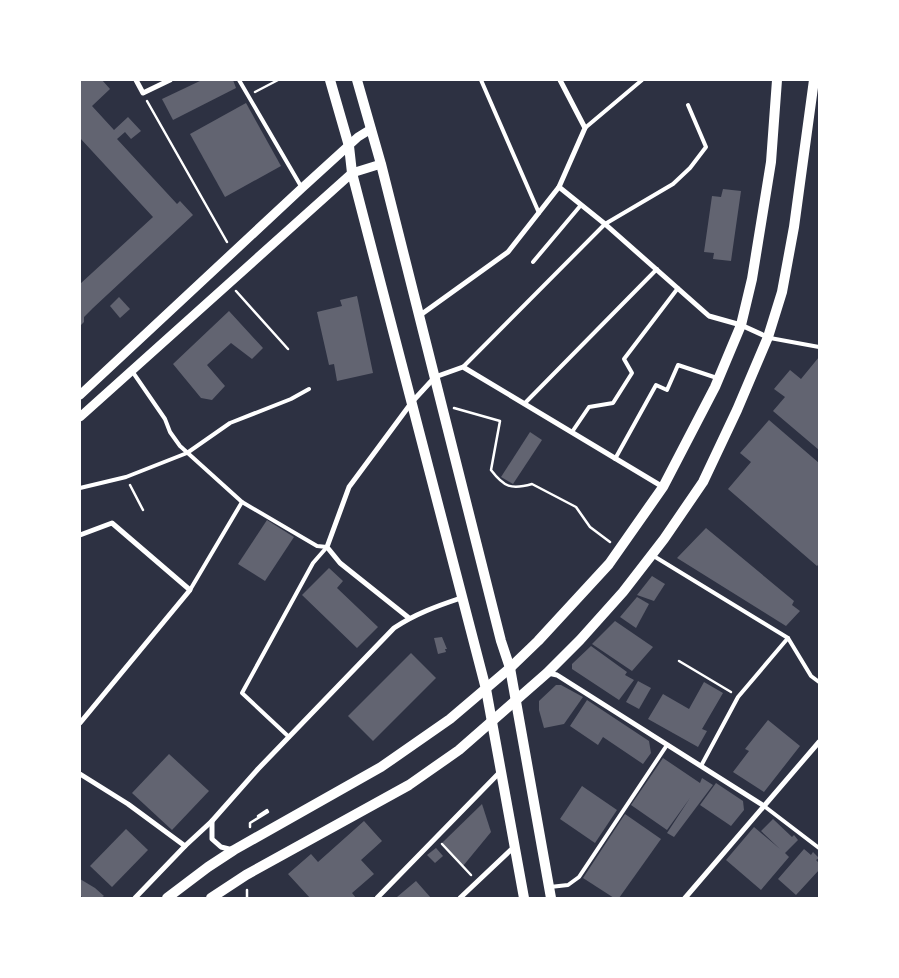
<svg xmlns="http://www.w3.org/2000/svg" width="899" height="978" font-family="Inter,sans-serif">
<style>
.building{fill:#626471}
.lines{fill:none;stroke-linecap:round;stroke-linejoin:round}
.path{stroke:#fff;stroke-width:2.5}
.service{stroke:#fff;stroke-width:4}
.minor{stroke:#fff;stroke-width:5}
.tertiary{stroke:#fff;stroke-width:9}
.secondary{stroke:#fff;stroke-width:10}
</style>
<rect width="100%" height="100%" fill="#2d3142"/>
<g class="building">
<path d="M80 80H102L110 89 92 106 114 130 128 117 141 131 131 139 125 132 117 139 177 204 180 201 193 215 93 308 84 317V322L80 326V284L153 217 80 138Z"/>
<path d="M202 80H233L236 88 173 120 162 99Z"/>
<path d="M246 103 281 166 225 197 190 134Z"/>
<path d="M723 189 741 191 731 261 713 259 714 253 704 252 712 196 721 197Z"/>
<path d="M357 296 373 373 337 381 334 364 329 365 317 312 342 306 340 300Z"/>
<path d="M119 297 130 309 120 318 110 306Z"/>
<path d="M229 311 263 348 252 359 231 343 207 365 225 386 212 400 201 398 173 364Z"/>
<path d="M819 357V450L773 411 785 397 774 389 790 370 801 379Z"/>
<path d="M769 420 819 463V564L817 566 728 489 751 462 740 453Z"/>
<path d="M530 432 542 440 513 484 501 477Z"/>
<path d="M267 520 294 537 265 581 238 564Z"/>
<path d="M706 528 794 601 792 605 800 611 786 626 677 558Z"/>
<path d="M329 568 343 581 337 588 378 627 357 648 302 595Z"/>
<path d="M652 576 665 584 654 601 637 595Z"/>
<path d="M637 597 649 604 636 628 620 617Z"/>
<path d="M615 621 653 647 632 671 592 644Z"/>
<path d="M442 637 447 649H445L446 652 438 654 434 638Z"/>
<path d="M591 646 627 672 625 675 634 680 619 700 572 669V664Z"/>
<path d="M411 653 436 678 373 741 348 716Z"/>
<path d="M638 681 651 688 639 709 626 702Z"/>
<path d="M704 682 723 693 702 729 707 731 698 747 648 719 663 694 689 709Z"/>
<path d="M556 685H561L583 697 564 724 544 728 539 710V701Z"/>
<path d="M587 700 649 741 651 753 643 764 603 737 598 745 570 726Z"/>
<path d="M768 720 800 746 764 792 733 772 749 751 745 749Z"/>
<path d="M169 754 209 791 172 830 132 793Z"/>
<path d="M663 758 700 783 702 778 713 785 674 837 667 833 690 798 667 830 631 805Z"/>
<path d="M716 783 743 801 744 810 731 826 700 805Z"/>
<path d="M582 786 617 810 595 843 560 819Z"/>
<path d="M482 804 491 832 463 866 442 843Z"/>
<path d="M625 814 661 839 619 898H614L583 878Z"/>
<path d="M773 819 792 837 794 835 798 840 785 853 789 857 761 890 726 860 754 827 780 849 761 831Z"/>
<path d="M364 821 382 841 361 860 374 874 352 893 356 898H310L288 874 311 854 318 862Z"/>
<path d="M126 829 148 850 112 887 90 866Z"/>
<path d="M436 848 443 856 435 863 427 855Z"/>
<path d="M804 849 811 855 813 852 819 858 816 860 819 863V870L796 895 778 879Z"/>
<path d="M80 879 95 888 104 896 101 898H83L80 895Z"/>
<path d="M416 881 431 898H399L397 897Z"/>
</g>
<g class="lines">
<g class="path">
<path d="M255 92 278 80"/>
<path d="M147 101 227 242"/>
<path d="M236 291 288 349"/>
<path d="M454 408 500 421 491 470C504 487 511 490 532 484L576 507 590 527 610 542"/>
<path d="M130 485 143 510"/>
<path d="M679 661 731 692"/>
<path d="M250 827V823L268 812 267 810 258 816"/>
<path d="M442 844 471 875"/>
<path d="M247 898V890"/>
</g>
<g class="service">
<path d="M239 80 302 188"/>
<path d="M481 80 539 213"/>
<path d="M585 128 642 80"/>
<path d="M533 262 581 205"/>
<path d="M770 338 819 347"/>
<path d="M463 367 605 224 673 184 690 168 706 147 688 105"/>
<path d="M132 371 165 419 170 432 180 446 242 502 317 546 327 547"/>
<path d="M525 403 657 269"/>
<path d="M572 432 589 407 613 403 632 373 624 359 678 288"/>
<path d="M615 459 656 385 667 390 678 365 717 378"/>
<path d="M80 488 126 477 187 453 230 423 291 399 309 389"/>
<path d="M652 555 788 638 811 676 819 682"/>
<path d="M190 590 242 502"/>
<path d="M289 737 242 693 313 563 327 547"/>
<path d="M701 766 738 697 788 638"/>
<path d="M764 806 819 848"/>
<path d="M550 887 568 885 579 877 667 745"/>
</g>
<g class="minor">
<path d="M136 80 143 93 170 80"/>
<path d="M559 187 605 224 709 316 741 325 767 337"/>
<path d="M419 316 508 252 559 187 585 128 560 80"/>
<path d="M80 535 112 523 190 590 80 723"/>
<path d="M409 618 340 563 327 547 349 487 412 402 435 377 463 367 663 487"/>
<path d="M548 673 557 675 764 806"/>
<path d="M80 774 128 804 185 846"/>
<path d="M212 821V839L221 847 233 850"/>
<path d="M135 898 185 846 212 821 258 769 394 628C415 614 437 606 461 598"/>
<path d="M377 898 500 772"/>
<path d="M460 898 514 847"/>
<path d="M685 898 819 742"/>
</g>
<g class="tertiary">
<path d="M80 395 302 188 358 137 371 129"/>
<path d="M80 417 352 173 381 164"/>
</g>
<g class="secondary">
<path d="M330 80 349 146 352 173 486 689 524 898"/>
<path d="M357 80 381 164 501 641 510 668 551 898"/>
<path d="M167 898 208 867 234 850 381 767 450 719 510 668 538 641 609 564 663 487 715 387 741 325 752 279 771 162 777 80"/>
<path d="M211 898 246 875 409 785 459 750 547 673 580 640 623 592 664 539 703 482 737 410 768 337 782 292 794 227 814 80"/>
</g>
</g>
<rect width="899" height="978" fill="none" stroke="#ffffff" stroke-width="162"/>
</svg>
